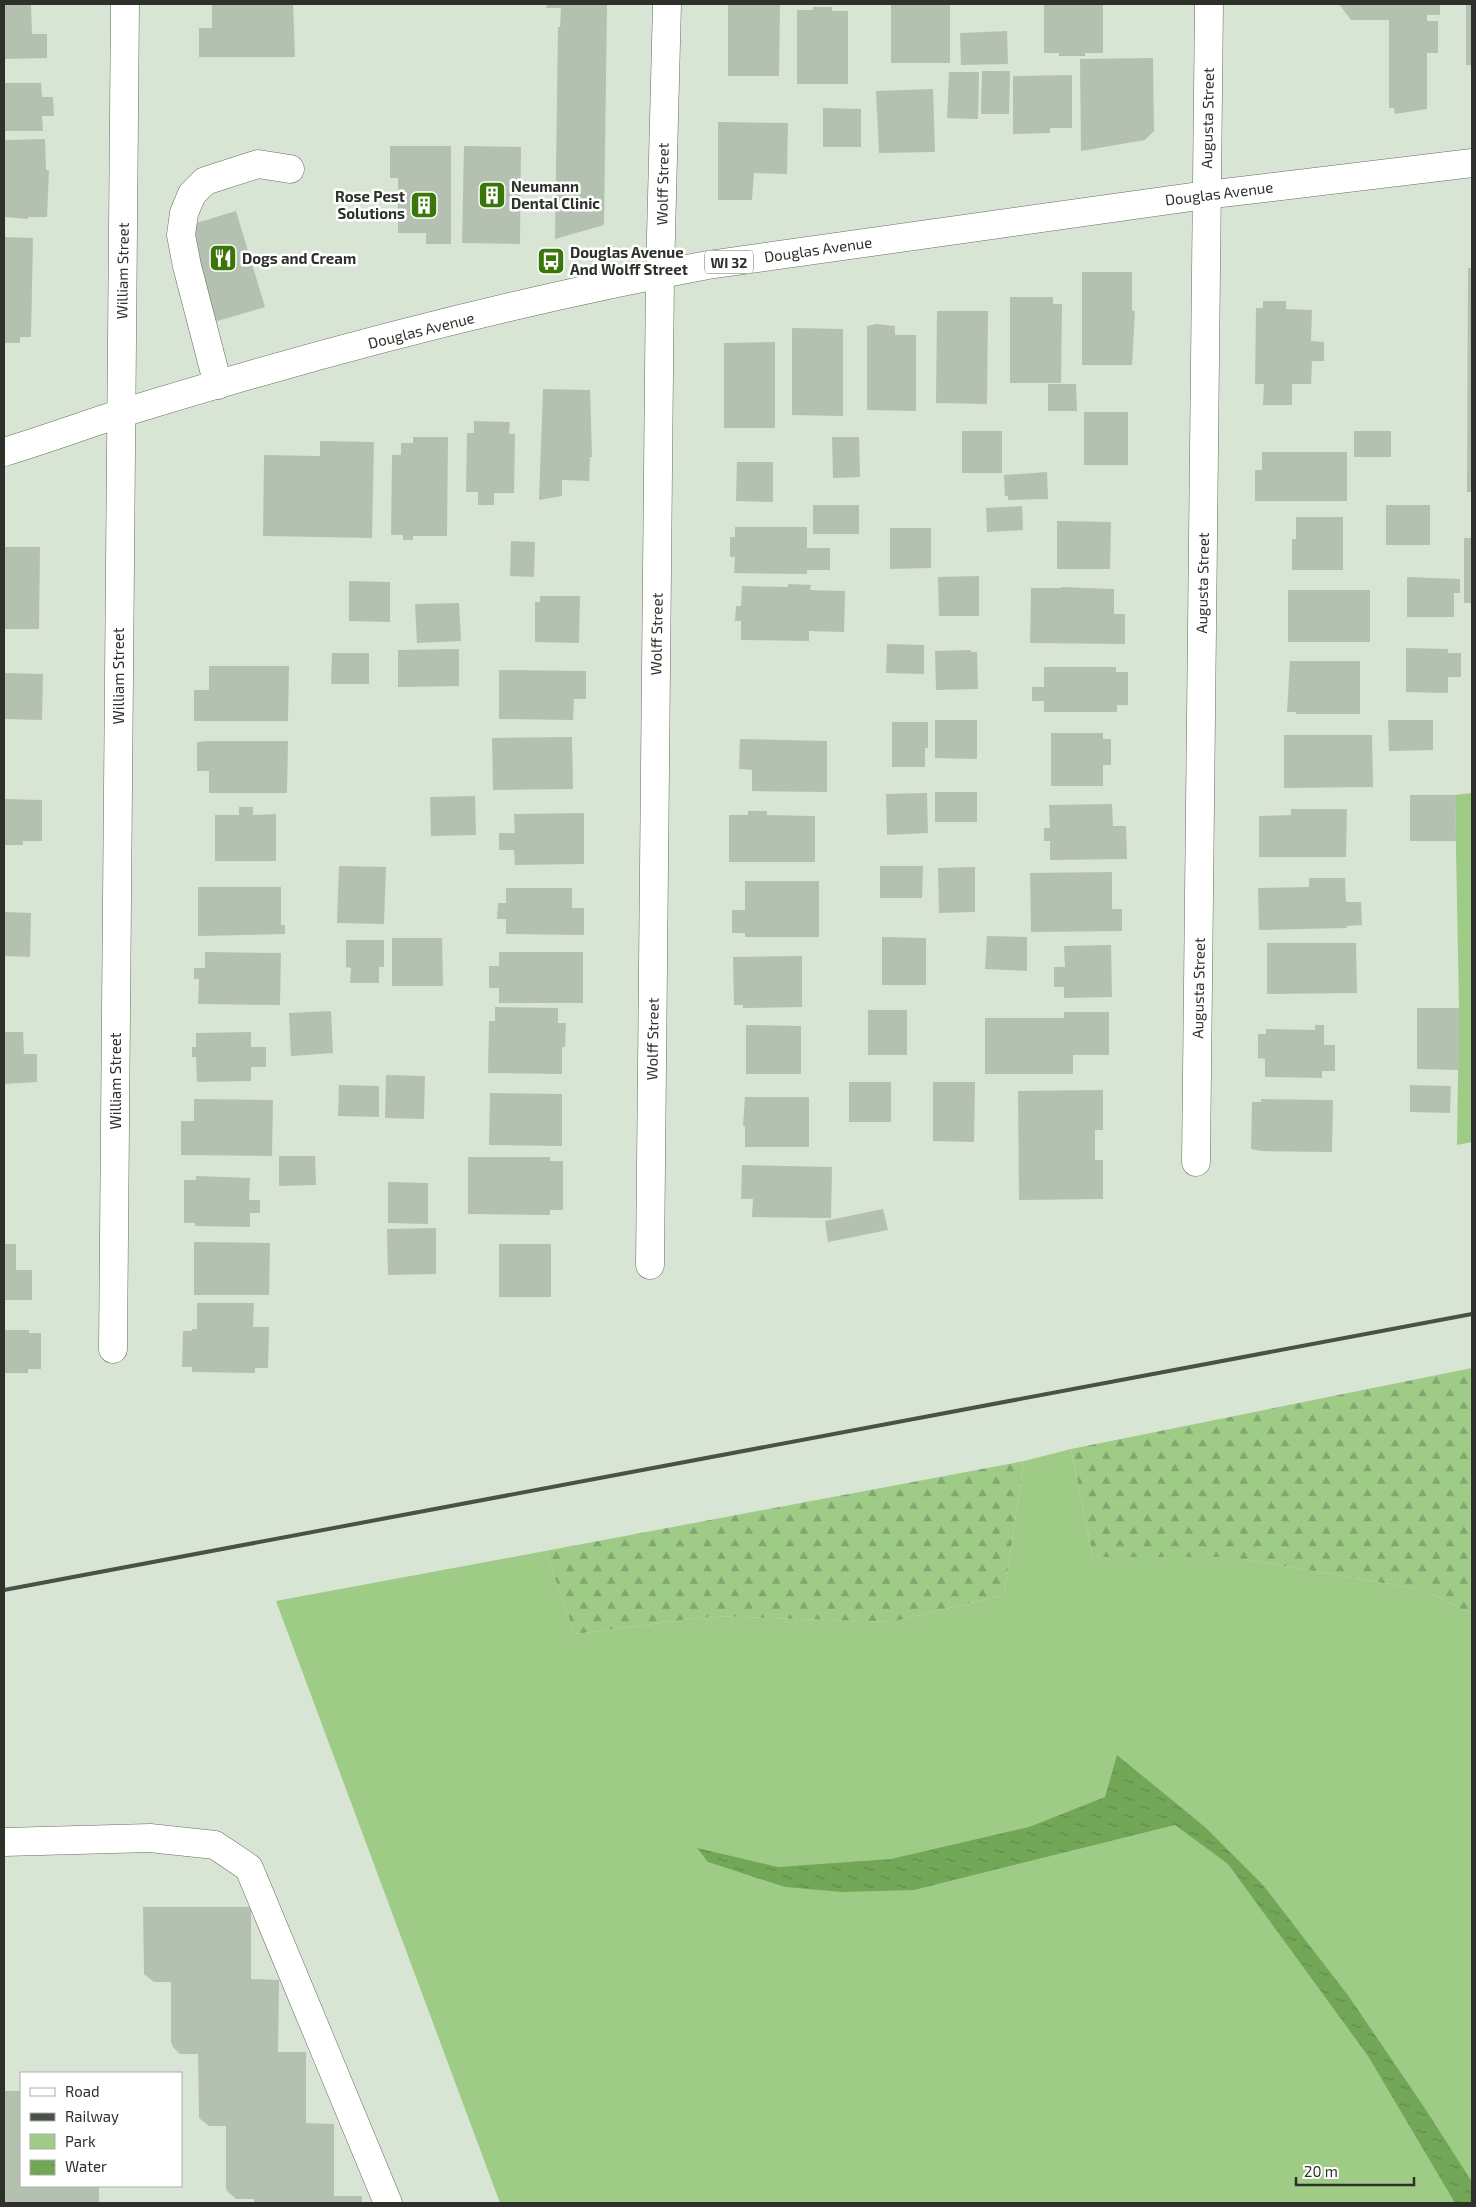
<svg xmlns="http://www.w3.org/2000/svg" width="1476" height="2207" font-family="'Exo 2',sans-serif">
<style>
.green{fill:#9ecc87}
.forest{fill:url(#forest-firs)}
.water{fill:url(#water-ripples)}
.building{fill:#b5c1b0}
.lines{fill:none;stroke-linecap:round;stroke-linejoin:round}
.minor-casing{stroke:#646e5f;stroke-width:29}
.major-casing{stroke:#646e5f;stroke-width:29}
.minor{stroke:#fff;stroke-width:28}
.major{stroke:#fff;stroke-width:28}
.rail{stroke:#4b5048;stroke-width:4}
.labels{text-anchor:middle;dominant-baseline:central;stroke-width:5;stroke-linejoin:round;paint-order:stroke}
.shield{fill:#fff;stroke:#6c6f6a;stroke-width:1}
.shield-label{font-size:14px;font-weight:bold;fill:#2d312a}
.street-label{font-size:15px;fill:#2d312a;stroke:#fff}
.poi-label{font-size:15px;font-weight:bold;fill:#2d312a;stroke:#fff;text-anchor:start}
</style>
<defs>
<pattern id="forest-firs" width="22" height="20" patternUnits="userSpaceOnUse" patternTransform="scale(1.25)"><rect width="22" height="20" fill="#9ecc87"/><path d="M5 1l3.5 6h-7zM16 11l3.5 6h-7z" fill="#81a66f"/></pattern>
<pattern id="water-ripples" width="26" height="14" patternUnits="userSpaceOnUse" patternTransform="scale(1.25)"><rect width="26" height="14" fill="#73a758"/><path d="M2 4q2-2 4 0t4 0M15 11q2-2 4 0t4 0" fill="none" stroke="#5f8949"/></pattern>
</defs>
<rect width="100%" height="100%" fill="#d9e5d4"/>
<g class="green">
<path d="M1472 793V1142L1457 1145 1459 1008 1455 795Z"/>
<path d="M1071 1449 1093 1557H1232L1424 1590 1472 1614V2203H500L276 1601 545 1551 575 1634 714 1616 891 1622 1004 1595 1024 1461Z"/>
</g>
<g class="forest">
<path d="M1472 1368V1614L1424 1590 1232 1557H1093L1071 1449Z"/>
<path d="M1024 1461 1004 1595 891 1622 714 1616 575 1634 545 1551Z"/>
</g>
<path class="water" d="M1117 1755 1205 1827 1263 1885 1350 1998 1426 2110 1472 2182V2203H1455L1368 2056 1228 1864 1175 1825 914 1890 842 1892 785 1887 708 1862 697 1848 778 1867 891 1859 1029 1827 1105 1797Z"/>
<g class="building">
<path d="M212 4H293L295 57H199V28H212Z"/>
<path d="M547 4H607L604 225 555 239 558 27H560L561 8H546Z"/>
<path d="M728 4H780L779 76H728Z"/>
<rect x="891" y="4" width="59" height="59"/>
<path d="M1044 4H1103V53H1085V56H1059V53H1044Z"/>
<path d="M1339 4H1440V15H1427V21H1438V53H1427V109L1395 114 1394 108H1389V20H1351Z"/>
<rect x="1466" y="4" width="6" height="61"/>
<path d="M4 5H31L32 34H47V58L4 59Z"/>
<path d="M813 7H832V11H848V84H797V10H813Z"/>
<path d="M1007 31 1008 64 961 65 960 33Z"/>
<path d="M1153 58 1154 131 1145 140 1081 151 1080 59Z"/>
<path d="M982 71H1010L1009 114H981Z"/>
<path d="M949 72H979L978 119 947 118Z"/>
<path d="M1072 75V128H1050V133L1013 134V76Z"/>
<path d="M4 83H41L42 97H53L54 116H42L43 131H4Z"/>
<path d="M933 89 935 152 879 153 876 91Z"/>
<path d="M823 108 861 109V147H823Z"/>
<path d="M718 122 788 123 787 174 754 173 752 200H718Z"/>
<path d="M45 139 46 170H49L47 217H28V219L4 217V140Z"/>
<path d="M390 146H451V244H426V233H398V178H390Z"/>
<path d="M464 146 521 147 520 244 462 243Z"/>
<path d="M236 211 265 307 214 322 205 293 193 224Z"/>
<path d="M4 237 33 238 31 337H20V343H4Z"/>
<path d="M1468 268H1472V492H1467Z"/>
<path d="M1082 272H1132V311H1135L1132 365H1082Z"/>
<path d="M1010 297H1053V304H1062L1061 383H1010Z"/>
<path d="M1263 301H1286V309L1312 310 1311 341 1324 342V361H1312L1311 384H1292V405H1263L1264 384H1255L1256 308H1263Z"/>
<path d="M937 311H988L987 404 936 403Z"/>
<path d="M876 324 895 326V335H916V411L867 410V326Z"/>
<path d="M792 328 843 329V416L792 415Z"/>
<path d="M775 342V428H724V343Z"/>
<path d="M1048 384H1076L1077 411H1048Z"/>
<path d="M543 389 590 390 592 457H590L589 481 562 480V496L539 500Z"/>
<rect x="1084" y="412" width="44" height="53"/>
<path d="M474 421 510 422 509 434H515L514 493H494V505H478V492H466L467 433H474Z"/>
<rect x="962" y="431" width="40" height="42"/>
<rect x="1354" y="431" width="37" height="26"/>
<path d="M413 437H448L447 536H413V540H403V535H391L392 455H401V443H413Z"/>
<path d="M832 437H859L860 477 833 478Z"/>
<path d="M320 441 374 442 372 538 263 536 264 455 320 456Z"/>
<path d="M1262 452H1347V501H1255V470H1262Z"/>
<path d="M737 462H773V502L736 501Z"/>
<path d="M1047 472 1048 499 1008 500V496H1005L1004 475Z"/>
<rect x="813" y="505" width="46" height="29"/>
<rect x="1386" y="505" width="44" height="40"/>
<path d="M1022 506 1023 530 987 532 986 508Z"/>
<path d="M1296 517H1343V570H1292V539H1296Z"/>
<path d="M1057 521 1111 522 1110 569H1057Z"/>
<path d="M735 527H807V548H830V570H807V574L734 573 735 557H730V537H735Z"/>
<path d="M890 528H931V568L890 569Z"/>
<rect x="1464" y="538" width="8" height="65"/>
<path d="M511 541 535 542 534 577 510 576Z"/>
<path d="M4 547H40L39 629H4Z"/>
<path d="M979 576V616H939L938 577Z"/>
<path d="M1407 577 1460 579V593H1454V617H1407Z"/>
<path d="M349 581 390 582V622L349 621Z"/>
<path d="M788 584 811 585 810 590 845 591 844 632 809 631V641L741 640V621H735L736 606H741L742 586 788 587Z"/>
<path d="M1061 587 1114 589V614H1125V644L1030 643 1031 588H1061Z"/>
<rect x="1288" y="590" width="82" height="52"/>
<path d="M540 596H580L579 643 535 642V602H540Z"/>
<path d="M459 603 461 641 417 643 415 604Z"/>
<path d="M887 644 924 645V674L886 673Z"/>
<path d="M1406 648 1448 649V653H1461V677H1448V693L1406 692Z"/>
<path d="M459 649V686L398 687V650Z"/>
<path d="M971 650V652H977L978 689 936 690 935 651Z"/>
<path d="M332 653H369V684H331Z"/>
<path d="M1290 661H1360V714H1296V712H1287Z"/>
<path d="M209 666H289L288 721H194V690H209Z"/>
<path d="M1044 667H1116V672H1128V705H1117V712H1044V701H1032V687H1044Z"/>
<path d="M499 670 586 671V699H574L573 720 499 719Z"/>
<path d="M4 673 43 674 42 720 4 719Z"/>
<path d="M935 720H977V759L935 758Z"/>
<path d="M1388 720H1433V750L1389 751Z"/>
<path d="M892 722H928V748H925V767H892Z"/>
<path d="M1051 733H1103V739H1111V765H1103V786H1051Z"/>
<path d="M1284 735H1372L1373 787 1284 788Z"/>
<path d="M572 737 573 789 493 790 492 738Z"/>
<path d="M740 739 827 741V792L752 791V770L739 769Z"/>
<path d="M209 741H288L287 793H209V771H197V742Z"/>
<rect x="935" y="792" width="42" height="30"/>
<path d="M927 793 928 833 887 835 886 794Z"/>
<path d="M1410 795H1455L1456 841H1410Z"/>
<path d="M475 796 476 835 431 836 430 797Z"/>
<path d="M4 799 42 800V841H23V845H4Z"/>
<path d="M1112 804 1113 826H1126L1127 859 1050 860V841H1044V828H1050L1049 805Z"/>
<path d="M239 807H253V815L276 814V861H215V815H239Z"/>
<path d="M1291 809H1347L1346 857H1259V816L1291 815Z"/>
<path d="M748 811H767V815L815 816V862H729V815H748Z"/>
<path d="M584 813V864L515 865 514 850H499V833H515L514 814Z"/>
<path d="M339 866 386 867 384 924 337 923Z"/>
<path d="M880 866H923L922 898H880Z"/>
<path d="M975 867V912L939 913 938 868Z"/>
<path d="M1112 872V909H1122V931L1031 932 1030 873Z"/>
<path d="M1309 878H1345L1346 902H1361L1362 925 1347 926V928L1259 930 1258 888 1309 887Z"/>
<path d="M745 881H819V937H745V933H732V910H745Z"/>
<path d="M198 887H281V925H285V934L198 936Z"/>
<path d="M506 888H572V908H584V935L506 934V919H497L498 903H506Z"/>
<path d="M4 912 31 913 30 957 4 956Z"/>
<path d="M987 936 1027 937V971L985 969Z"/>
<path d="M882 937 926 938V985H882Z"/>
<path d="M392 938H442L443 986H392Z"/>
<path d="M346 940H384V967H379V983H350L351 968 346 967Z"/>
<path d="M1267 943H1356L1357 993 1267 994Z"/>
<path d="M1111 945 1112 997 1064 998V987H1054V967H1065L1064 946Z"/>
<path d="M205 952 281 953 280 1005 198 1004 199 979H194V968H205Z"/>
<path d="M499 952H583V1003H499V988H489V966H499Z"/>
<path d="M802 956V1007L743 1008V1005H734L733 957Z"/>
<path d="M495 1007 558 1008V1023H566L565 1047H562V1074L488 1073 489 1021H495Z"/>
<path d="M1417 1008H1459V1070L1417 1069Z"/>
<rect x="868" y="1010" width="39" height="45"/>
<path d="M331 1011 333 1053 291 1056 289 1013Z"/>
<path d="M1064 1012H1109V1055H1073V1074H985V1018H1064Z"/>
<path d="M746 1025 801 1026V1074H746Z"/>
<path d="M1315 1025H1324V1045H1335V1071H1322V1078L1265 1077V1059L1258 1058V1034H1266V1029L1315 1030Z"/>
<path d="M4 1032H23L24 1054H37V1082L4 1084Z"/>
<path d="M251 1032V1047H266V1067H251V1081L197 1082 196 1057H192V1047H196V1033Z"/>
<path d="M386 1075 425 1076 424 1119 385 1118Z"/>
<rect x="849" y="1082" width="42" height="40"/>
<path d="M933 1082H975L974 1142 933 1141Z"/>
<path d="M339 1085 379 1086V1117L338 1116Z"/>
<path d="M1410 1085 1451 1086 1450 1113 1410 1112Z"/>
<path d="M1103 1090V1130H1095V1160H1103V1199L1019 1200 1018 1091Z"/>
<path d="M490 1093 562 1094V1146L489 1145Z"/>
<path d="M745 1097H809V1147H745V1126H743Z"/>
<path d="M194 1099 273 1100 272 1156 181 1155V1121H194Z"/>
<path d="M1261 1099 1333 1100 1332 1152 1261 1151 1251 1149 1252 1102H1261Z"/>
<path d="M279 1156H315L316 1185 279 1186Z"/>
<path d="M468 1157H550V1161H563V1210H550V1215L468 1214Z"/>
<path d="M742 1165 832 1167 831 1218 752 1217 753 1199H741Z"/>
<path d="M196 1176 250 1178 249 1200H260V1213H250V1227L195 1226V1223H184V1180H196Z"/>
<path d="M388 1182 428 1183V1224L388 1223Z"/>
<path d="M883 1209 888 1230 828 1242 825 1221Z"/>
<path d="M436 1228V1274L388 1275 387 1229Z"/>
<path d="M194 1242 270 1243 269 1295H194Z"/>
<path d="M4 1244H16V1270H32V1300H4Z"/>
<rect x="499" y="1244" width="52" height="53"/>
<path d="M197 1303H254L253 1327H269L268 1368H255V1373L192 1372V1367H182L183 1331H192V1329H197Z"/>
<path d="M4 1330H29V1333H41V1369H28V1373H4Z"/>
<path d="M143 1907H251V1979L279 1980 278 2052H306V2123L334 2124V2196H362V2203H254V2199H236L228 2192 226 2188V2126H209L199 2118 198 2054H180L173 2047 171 2042V1982H154L144 1974Z"/>
<path d="M4 2091H21V2186H99V2203H4Z"/>
</g>
<g class="lines">
<g class="minor-casing">
<g id="minor">
<path d="M218 385 187 266 181 235 184 213 192 194 205 181 258 164 290 169"/>
<path d="M1196 1162 1209 4"/>
<path d="M650 1265 660 274 667 4"/>
<path d="M113 1349 125 4"/>
<path d="M4 1842 150 1838 215 1845 249 1868 388 2203"/>
</g>
</g>
<g class="major-casing">
<path id="major" d="M4 452C43 440 82 426 122 413 314 354 510 302 708 265L1206 195 1472 163"/>
</g>
<use href="#minor" class="minor"/>
<use href="#major" class="major"/>
<path class="rail" d="M4 1590 1472 1314"/>
</g>
<defs>
<g id="building-square" transform="scale(1.4375)"><rect x="-9" y="-9" width="18" height="18" rx="4" fill="#3b760b" stroke="#fff"/><path d="M-4-6H4V6H1V3H-1V6H-4ZM-2.5-4.3h1.7v1.8h-1.7ZM.8-4.3h1.7v1.8H.8ZM-2.5-1h1.7V.8h-1.7ZM.8-1h1.7V.8H.8Z" fill="#fff"/></g>
<g id="restaurant-square" transform="scale(1.4375)"><rect x="-9" y="-9" width="18" height="18" rx="4" fill="#3b760b" stroke="#fff"/><path d="M-5-6h1v4h1v-4h1v4h1v-4h1v5L-1.5 .5V6h-2V.5L-5-1ZM5-6V6H3V1.5H1.5Q1.5-4 5-6Z" fill="#fff"/></g>
<g id="bus-square" transform="scale(1.4375)"><rect x="-9" y="-9" width="18" height="18" rx="4" fill="#3b760b" stroke="#fff"/><path d="M-5-6H5V4H4V6H2V4H-2V6H-4V4H-5ZM-3.5-4V0h7V-4ZM-3.5 1.2v1.5H-2V1.2ZM2 1.2v1.5H3.5V1.2Z" fill="#fff"/></g>
</defs>
<g fill-rule="evenodd">
<use href="#building-square" x="492" y="195"/>
<use href="#building-square" x="424" y="205"/>
<use href="#restaurant-square" x="223" y="258"/>
<use href="#bus-square" x="551" y="261"/>
</g>
<g class="labels">
<rect class="shield" x="705" y="250.5" width="48" height="23" rx="4"/>
<g class="shield-label">
<text x="729" y="262">WI 32</text>
</g>
<g class="street-label">
<text transform="translate(1207 118) rotate(-89)">Augusta Street</text>
<text transform="translate(662 184) rotate(-89)">Wolff Street</text>
<text transform="translate(1219 193) rotate(-7)">Douglas Avenue</text>
<text transform="translate(818 249) rotate(-8)">Douglas Avenue</text>
<text transform="translate(122 271) rotate(-89)">William Street</text>
<text transform="translate(421 330) rotate(-14)">Douglas Avenue</text>
<text transform="translate(1202 583) rotate(-89)">Augusta Street</text>
<text transform="translate(656 634) rotate(-89)">Wolff Street</text>
<text transform="translate(118 676) rotate(-90)">William Street</text>
<text transform="translate(1198 988) rotate(-89)">Augusta Street</text>
<text transform="translate(652 1039) rotate(-89)">Wolff Street</text>
<text transform="translate(115 1081) rotate(-90)">William Street</text>
</g>
<g class="poi-label">
<text x="511" y="186">Neumann<tspan x="511" dy="17">Dental Clinic</tspan></text>
<text x="405" y="196" text-anchor="end">Rose Pest<tspan x="405" dy="17">Solutions</tspan></text>
<text x="570" y="252">Douglas Avenue<tspan x="570" dy="17">And Wolff Street</tspan></text>
<text x="242" y="258">Dogs and Cream</text>
</g>
</g>
<rect width="1476" height="2207" fill="none" stroke="#2d312a" stroke-width="10"/>
<rect x="20" y="2072" width="162" height="115" fill="#ffffff" stroke="#abadaa"/>
<rect x="30" y="2088" width="25" height="8" fill="#ffffff" stroke="#abadaa"/>
<text x="65" y="2097" font-size="15" fill="#2d312a">Road</text>
<rect x="30" y="2113" width="25" height="8" fill="#4b5048" stroke="#abadaa"/>
<text x="65" y="2122" font-size="15" fill="#2d312a">Railway</text>
<rect x="30" y="2134" width="25" height="15" fill="#9ecc87" stroke="#abadaa"/>
<text x="65" y="2147" font-size="15" fill="#2d312a">Park</text>
<rect x="30" y="2160" width="25" height="15" fill="url(#water-ripples)" stroke="#abadaa"/>
<text x="65" y="2172" font-size="15" fill="#2d312a">Water</text>
<path d="M1296 2177v8h118v-8" fill="none" stroke="#2d312a" stroke-width="2.5"/>
<text x="1304" y="2177" font-size="15" fill="#2d312a" stroke="#ffffff" stroke-width="4" paint-order="stroke">20 m</text>
</svg>
